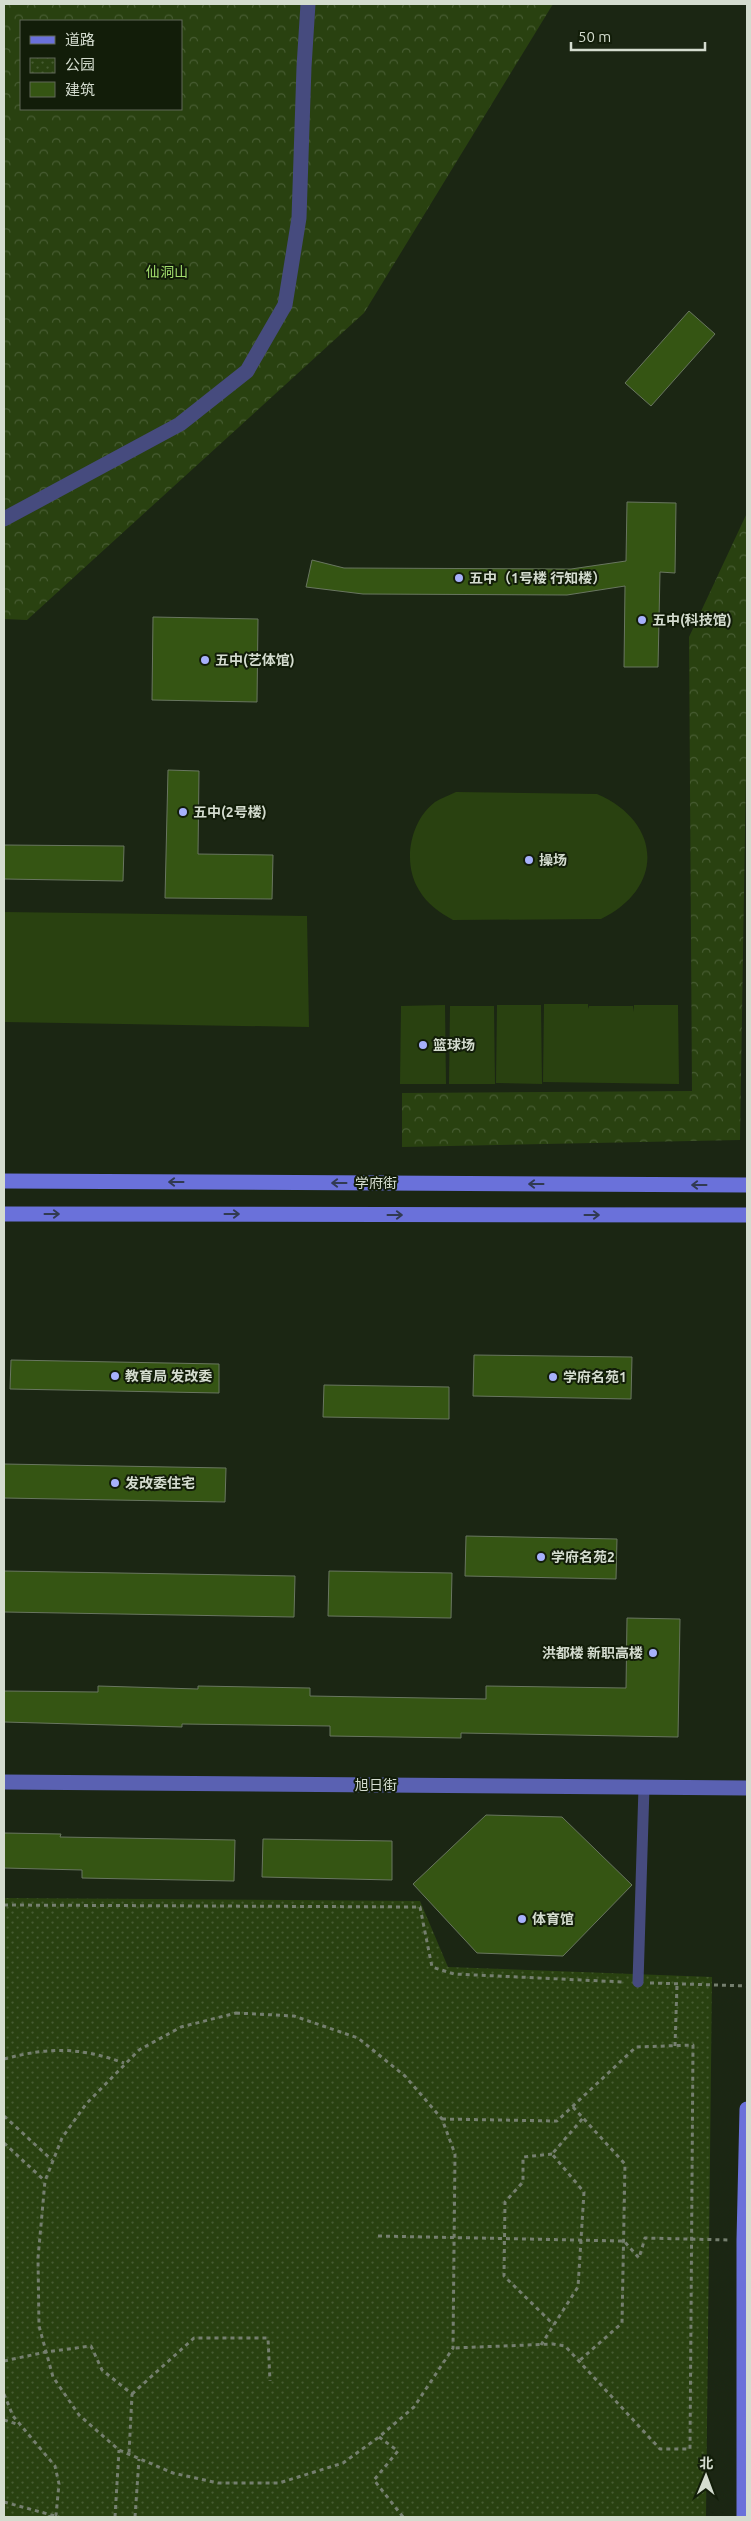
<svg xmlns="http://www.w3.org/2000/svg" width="751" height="2521" font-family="Ubuntu,'Noto Sans SC',sans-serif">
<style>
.grass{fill:#294110}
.forest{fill:url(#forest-crowns);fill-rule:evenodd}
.park{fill:url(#park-dots)}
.building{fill:#355513;stroke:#697660}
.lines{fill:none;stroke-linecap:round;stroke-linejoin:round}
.path{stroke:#757f6f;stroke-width:3;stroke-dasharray:4 4;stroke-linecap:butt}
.service{stroke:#464b7e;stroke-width:11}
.pedestrian{stroke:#464b7e;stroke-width:15}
.secondary{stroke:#5a61b2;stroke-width:15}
.primary{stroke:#6a71da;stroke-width:15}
.oneway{stroke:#313a52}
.poi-dot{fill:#a7b1fc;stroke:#121d09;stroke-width:2}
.labels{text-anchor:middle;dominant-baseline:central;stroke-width:4;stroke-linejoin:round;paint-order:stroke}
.park-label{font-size:14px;fill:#a2de6e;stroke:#121d09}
.poi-label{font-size:14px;font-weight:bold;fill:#d4dccf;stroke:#121d09;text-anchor:start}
.street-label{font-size:14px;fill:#d4dccf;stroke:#121d09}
</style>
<defs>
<pattern id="forest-crowns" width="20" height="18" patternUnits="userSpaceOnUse" patternTransform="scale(1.25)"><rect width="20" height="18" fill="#294110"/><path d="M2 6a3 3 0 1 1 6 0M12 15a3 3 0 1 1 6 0" fill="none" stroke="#475c32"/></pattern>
<pattern id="park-dots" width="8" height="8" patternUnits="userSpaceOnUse" patternTransform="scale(1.25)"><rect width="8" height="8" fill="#294110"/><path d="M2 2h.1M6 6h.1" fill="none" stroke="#475c32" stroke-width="1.8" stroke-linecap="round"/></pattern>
</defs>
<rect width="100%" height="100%" fill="#1b2613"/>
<g class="grass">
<path d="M456 792 597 794C662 822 665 888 601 919L453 920C439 912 427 904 419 890 402 863 410 821 435 802 441 798 450 795 456 792Z"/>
<path d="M4 912 307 916 309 1027 4 1022Z"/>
<path d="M544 1004H588V1009L589 1006H633L634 1012V1005H678L679 1084 543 1082Z"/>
<path d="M445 1005 446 1084H400L401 1006Z"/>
<path d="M497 1005H541L542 1084 496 1083Z"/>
<path d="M450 1006H494L495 1084H449Z"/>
</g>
<g class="forest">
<path d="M4 4H553L364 313 27 620 4 619ZM21 21H181V109H21Z"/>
<path d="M747 513V708L740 1140 402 1147V1093L692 1091 689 637Z"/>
</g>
<path class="park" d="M4 1898 420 1901 448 1967 712 1977 706 2517H4Z"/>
<g class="building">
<path d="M689 311 715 334 651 406 625 383Z"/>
<path d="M627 502 676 503 675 573 660 572 658 667H624L625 586 567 595 363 594 306 587 312 560 344 568 571 569 626 561Z"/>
<path d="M153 617 258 619 257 702 152 700Z"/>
<path d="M168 770 199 771 198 854 273 855 272 899 165 898Z"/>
<path d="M4 845 124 846 123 881 4 879Z"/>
<path d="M474 1355 632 1357 631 1399 473 1396Z"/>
<path d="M11 1360 219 1364V1393L10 1389Z"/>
<path d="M324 1385 449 1387V1419L323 1417Z"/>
<path d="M4 1464 226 1468 225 1502 4 1498Z"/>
<path d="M466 1536 617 1539 616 1579 465 1576Z"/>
<path d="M4 1571 295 1576 294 1617 4 1612Z"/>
<path d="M329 1571 452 1573 451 1618 328 1616Z"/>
<path d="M627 1618 680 1619 678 1737 461 1733V1738L330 1736V1726L182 1724V1727L4 1722V1691L98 1692V1686L198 1689V1686L310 1688V1696L486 1699V1686L626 1688Z"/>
<path d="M486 1815 562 1817 632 1885 563 1956 477 1953 413 1884Z"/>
<path d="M4 1833 61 1834 60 1837 235 1840 234 1881 82 1878V1870L4 1868Z"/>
<path d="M263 1839 392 1841V1880L262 1877Z"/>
</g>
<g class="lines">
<g class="path">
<path d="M4 1905 420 1907 432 1967 454 1974 624 1982"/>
<path d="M650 1983 747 1986"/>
<path d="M236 2013 294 2016 358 2038 405 2076 442 2119 455 2154 453 2348 414 2407 379 2437 343 2463 279 2483H218L173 2473 119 2450 79 2415 53 2377 39 2326 38 2258 45 2181 62 2138 86 2104 139 2050 181 2027Z"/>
<path d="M675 2046 677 1984"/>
<path d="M4 2059C49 2047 80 2047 124 2063"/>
<path d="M573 2107 625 2164 622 2323 579 2361"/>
<path d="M4 2116 52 2160"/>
<path d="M442 2119 557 2121 636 2047 693 2045 690 2449H660L565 2346 553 2344 453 2348"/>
<path d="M4 2143 45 2181"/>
<path d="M552 2154 523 2157V2182L505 2202 504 2276 554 2325"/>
<path d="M378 2236 624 2241 639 2258 645 2238 729 2240"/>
<path d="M541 2345 578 2287 584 2192 552 2154 583 2118"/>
<path d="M4 2361 46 2352 91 2346 102 2370 132 2394 129 2454"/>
<path d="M4 2394 13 2416 55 2466 59 2484 56 2515 48 2517"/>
<path d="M132 2394 194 2338H268L270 2381"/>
<path d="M4 2420 20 2425"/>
<path d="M379 2437 398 2451 374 2480 403 2517"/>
<path d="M4 2502 59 2517"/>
<path d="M115 2517 119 2450"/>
<path d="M135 2517 139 2459"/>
</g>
<path class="service" d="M638 1982 644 1787"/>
<path class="pedestrian" d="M4 519 180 424 247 371 285 305 299 218 304 67 308 4"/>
<path class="secondary" d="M4 1782 747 1788"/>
<g class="primary">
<path d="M4 1181 747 1185"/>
<path d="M4 1214 747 1215"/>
<path d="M744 2517V2240L747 2109"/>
</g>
</g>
<defs><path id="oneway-shaft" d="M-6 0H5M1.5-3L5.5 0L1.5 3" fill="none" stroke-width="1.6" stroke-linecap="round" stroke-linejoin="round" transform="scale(1.25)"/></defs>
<g class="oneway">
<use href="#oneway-shaft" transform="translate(176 1182) rotate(-180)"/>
<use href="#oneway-shaft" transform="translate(339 1183) rotate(-180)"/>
<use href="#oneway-shaft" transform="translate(536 1184) rotate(-180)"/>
<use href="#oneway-shaft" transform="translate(699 1185) rotate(-180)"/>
<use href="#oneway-shaft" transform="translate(52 1214)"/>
<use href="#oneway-shaft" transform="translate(232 1214)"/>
<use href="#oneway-shaft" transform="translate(395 1215)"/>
<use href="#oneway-shaft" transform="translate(592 1215)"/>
</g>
<g class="poi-dot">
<circle cx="459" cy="578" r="5"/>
<circle cx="642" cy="620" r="5"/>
<circle cx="205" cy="660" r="5"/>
<circle cx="183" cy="812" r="5"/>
<circle cx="529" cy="860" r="5"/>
<circle cx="423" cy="1045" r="5"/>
<circle cx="115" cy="1376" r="5"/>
<circle cx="553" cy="1377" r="5"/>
<circle cx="115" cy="1483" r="5"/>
<circle cx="541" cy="1557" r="5"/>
<circle cx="653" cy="1653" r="5"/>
<circle cx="522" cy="1919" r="5"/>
</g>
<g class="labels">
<g class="park-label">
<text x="167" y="272">仙洞山</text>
</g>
<g class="poi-label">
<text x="469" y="578">五中（1号楼 行知楼）</text>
<text x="652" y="620">五中(科技馆)</text>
<text x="215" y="660">五中(艺体馆)</text>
<text x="193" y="812">五中(2号楼)</text>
<text x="539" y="860">操场</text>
<text x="433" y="1045">篮球场</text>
<text x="125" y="1376">教育局 发改委</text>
<text x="563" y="1377">学府名苑1</text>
<text x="125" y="1483">发改委住宅</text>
<text x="551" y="1557">学府名苑2</text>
<text x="643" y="1653" text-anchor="end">洪都楼 新职高楼</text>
<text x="532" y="1919">体育馆</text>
</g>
<g class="street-label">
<text x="376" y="1183">学府街</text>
<text x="376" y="1785">旭日街</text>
</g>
</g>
<rect width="751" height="2521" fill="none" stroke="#d4dccf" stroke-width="10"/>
<rect x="20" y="20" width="162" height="90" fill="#121d09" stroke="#606958"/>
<rect x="30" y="36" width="25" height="8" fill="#6a71da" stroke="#606958"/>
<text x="65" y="45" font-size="15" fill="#d4dccf">道路</text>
<rect x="30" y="58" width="25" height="15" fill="url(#park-dots)" stroke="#606958"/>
<text x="65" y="70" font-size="15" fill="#d4dccf">公园</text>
<rect x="30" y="82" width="25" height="15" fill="#355513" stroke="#606958"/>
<text x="65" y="95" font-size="15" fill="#d4dccf">建筑</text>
<g transform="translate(706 2476) rotate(1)" stroke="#121d09" stroke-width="4" paint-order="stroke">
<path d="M0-4L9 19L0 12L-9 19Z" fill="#d4dccf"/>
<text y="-8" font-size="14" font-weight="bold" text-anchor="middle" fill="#d4dccf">北</text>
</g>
<path d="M571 42v8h134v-8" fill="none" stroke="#d4dccf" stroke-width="2.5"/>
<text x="578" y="42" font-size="15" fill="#d4dccf" stroke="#121d09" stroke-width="4" paint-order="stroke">50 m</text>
</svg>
